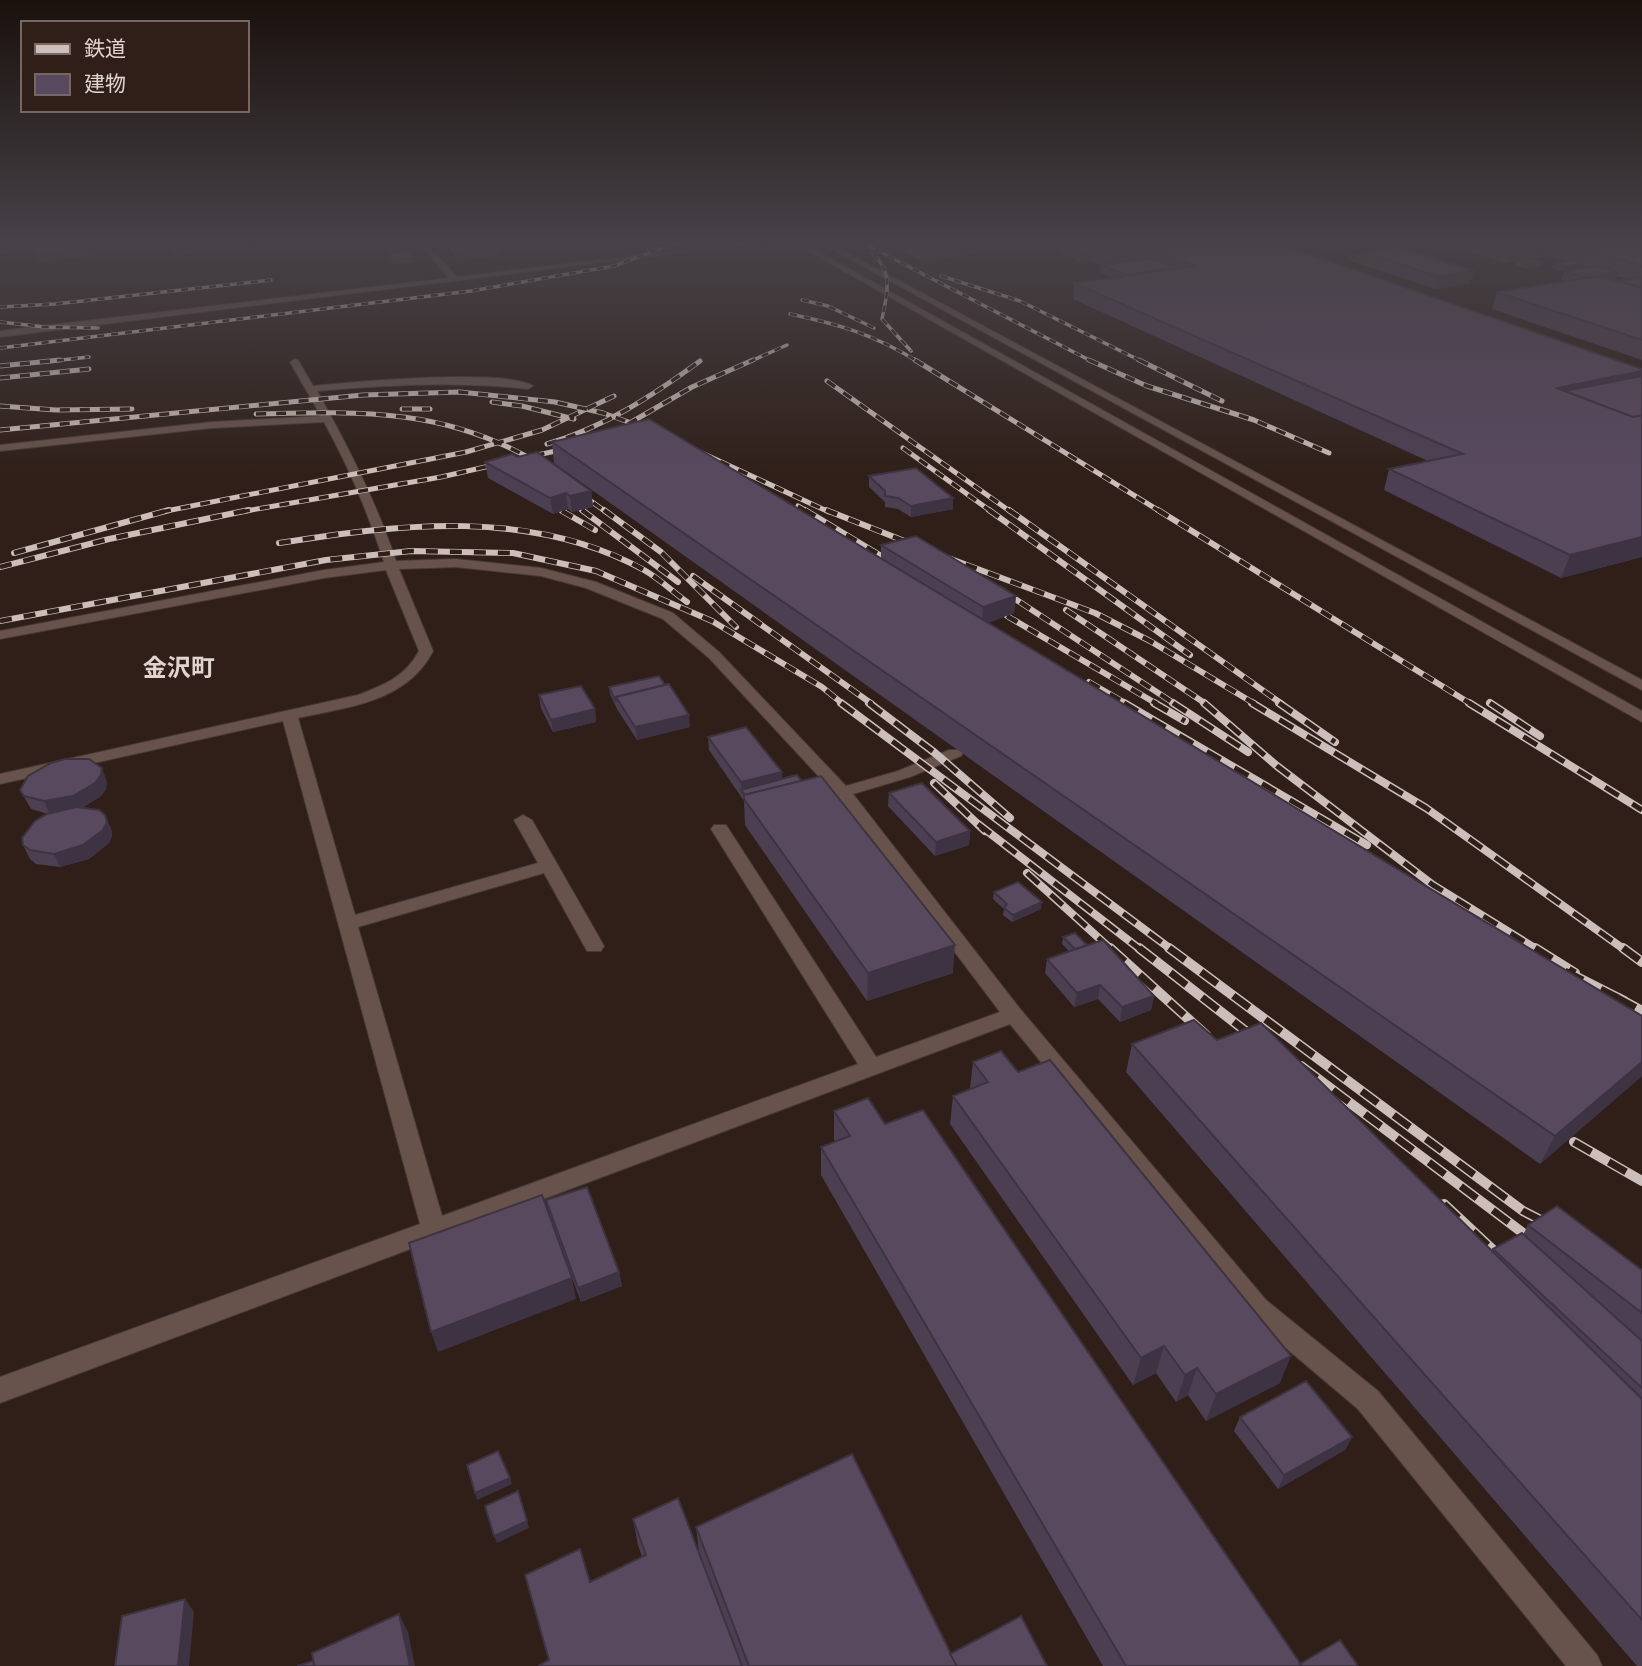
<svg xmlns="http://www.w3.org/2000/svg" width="1642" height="1666" font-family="'Times New Roman','Noto Sans JP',serif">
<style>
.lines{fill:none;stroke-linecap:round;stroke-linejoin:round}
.lane-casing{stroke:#473935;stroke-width:2}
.lane{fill:#67534c;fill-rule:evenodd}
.rail-far4-casing{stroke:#ccbfbb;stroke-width:3.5}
.rail-far3-casing{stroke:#ccbfbb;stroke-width:5}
.rail-far2-casing{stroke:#ccbfbb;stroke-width:6}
.rail-far1-casing{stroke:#ccbfbb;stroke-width:8}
.rail-casing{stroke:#ccbfbb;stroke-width:10}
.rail-far4{stroke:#2f1f18;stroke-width:2.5;stroke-dasharray:7;stroke-linecap:butt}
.rail-far3{stroke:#2f1f18;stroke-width:3.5;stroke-dasharray:10;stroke-linecap:butt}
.rail-far2{stroke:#2f1f18;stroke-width:4.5;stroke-dasharray:12;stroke-linecap:butt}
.rail-far1{stroke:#2f1f18;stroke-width:5;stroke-dasharray:16;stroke-linecap:butt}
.rail{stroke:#2f1f18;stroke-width:7;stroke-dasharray:20;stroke-linecap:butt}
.wall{fill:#4d3f52;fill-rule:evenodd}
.shaded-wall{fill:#3e3342}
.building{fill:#59495f;stroke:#3e3342;stroke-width:2}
.labels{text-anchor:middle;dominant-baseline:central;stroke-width:7;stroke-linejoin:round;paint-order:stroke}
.quarter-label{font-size:24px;font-weight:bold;fill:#e0d4d0;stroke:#2f1f18}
</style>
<rect width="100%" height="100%" fill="#2f1f18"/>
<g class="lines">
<g class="lane-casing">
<g id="lane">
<path d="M419 243H426L457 277 737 243H760L0 337V331L449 278Z"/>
<path d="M794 243H803L1642 711V722Z"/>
<path d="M820 243H829L1642 680V690Z"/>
<path d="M295 359 298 360 313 386C352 382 506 368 533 386L528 389C457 381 387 385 317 391 348 446 376 501 396 561L456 559 541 568 596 582 673 613 719 652 846 786 898 771 949 750H961L963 753 961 756 910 777 853 794 1021 1010 1266 1300 1378 1391 1597 1655 1602 1666H1566L1358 1409 1248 1316 1010 1024 0 1403V1377L420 1224 283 721 0 784V774L358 695C384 685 405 677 419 651L386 570 324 578 0 639V631L324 570 384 562C368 513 349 467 324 422L212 428 0 451V445L212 422 321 416 290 362ZM456 567 541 576 586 588 663 619 709 658 837 796 1000 1012 876 1057 726 825H714L711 829 858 1064 442 1216 358 927 544 873 587 951H601L604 946 532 820 523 815 514 820 538 863 355 915 298 718C348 707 407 702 433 651L399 569Z"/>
</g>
</g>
<use href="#lane" class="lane"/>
<g class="rail-far4-casing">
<g id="rail-far4">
<path d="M863 243 1093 362"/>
<path d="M873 254C894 273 887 294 882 319L911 351"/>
<path d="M941 276 1020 301 1143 362"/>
<path d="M802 300 828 306 874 328"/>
<path d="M0 307 55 304 271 280"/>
<path d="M790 314C838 324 876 335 918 362"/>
<path d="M0 322 45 327 98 328"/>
<path d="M0 348 471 291 614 266 676 243"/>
<path d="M43 362 89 357"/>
<path d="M749 362 787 345"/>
</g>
</g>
<g class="rail-far3-casing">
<g id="rail-far3">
<path d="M915 360 1161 512"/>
<path d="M1089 360 1147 386 1254 420 1329 453"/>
<path d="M1139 360 1222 401"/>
<path d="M0 366 60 360"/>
<path d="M0 378 89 369"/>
<path d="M827 381 1011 512"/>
<path d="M492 402 522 406 574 419"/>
<path d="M0 406 56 410 132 409"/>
<path d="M402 409H430"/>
<path d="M256 414C362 411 449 408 543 466"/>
<path d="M628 424 692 387 753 360"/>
<path d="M0 430 363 395 460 392 555 402 603 413 651 430"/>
<path d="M547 444C605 427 652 396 700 361"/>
<path d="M903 448 992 512"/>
<path d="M702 453 829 512"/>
<path d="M577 491 606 512"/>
<path d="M798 506 808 512"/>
<path d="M582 510 585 512"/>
<path d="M161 512 466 452 542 430 614 396"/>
<path d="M240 512 441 477 573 447"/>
</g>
</g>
<g class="rail-far2-casing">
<g id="rail-far2">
<path d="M582 510 678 582"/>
<path d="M604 510 661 552 736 627"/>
<path d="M805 510 888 560"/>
<path d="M826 510 917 546"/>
<path d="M989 510 1190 655"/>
<path d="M1009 510 1282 704"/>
<path d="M1158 510 1471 704"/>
<path d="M562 511 595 530"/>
<path d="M279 543C400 524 532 508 644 570 660 579 673 592 687 602"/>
<path d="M14 553 169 510"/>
<path d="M943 556 1095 613 1150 641 1255 704"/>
<path d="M0 567 109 539 249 510"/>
<path d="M693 576 872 704"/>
<path d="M1000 589 1175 704"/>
<path d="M1066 610 1206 704"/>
<path d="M1007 616 1157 704"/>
<path d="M0 621 326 560 411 551 513 553 596 571 712 621 822 687 843 704"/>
<path d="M1089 682 1127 704"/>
</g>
</g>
<g class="rail-far1-casing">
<g id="rail-far1">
<path d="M841 703 1172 950"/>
<path d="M869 703 935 753 1010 818"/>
<path d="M1124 703 1367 845"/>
<path d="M1154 703 1185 721"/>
<path d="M1173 703 1248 752"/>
<path d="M1204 703 1277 766 1433 885 1538 950"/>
<path d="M1252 703 1426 808 1625 950"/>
<path d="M1279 703 1335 742"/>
<path d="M1469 703 1642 810"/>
<path d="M1490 703 1540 736"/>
<path d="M934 783 985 831"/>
<path d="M978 824 1141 950"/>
<path d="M1027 873 1112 950"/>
</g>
</g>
<g class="rail-casing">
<g id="rail">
<path d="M1110 948 1206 1035"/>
<path d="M1139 948 1257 1040"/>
<path d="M1169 948 1523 1211 1556 1228"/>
<path d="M1535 948 1575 973"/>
<path d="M1623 948 1642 962"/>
<path d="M1565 971 1624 1001"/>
<path d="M1618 998 1642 1011"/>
<path d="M1301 1066 1539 1245"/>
<path d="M1574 1142 1642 1181"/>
<path d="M1444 1204 1508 1264"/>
</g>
</g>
<use href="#rail-far4" class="rail-far4"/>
<use href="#rail-far3" class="rail-far3"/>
<use href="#rail-far2" class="rail-far2"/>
<use href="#rail-far1" class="rail-far1"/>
<use href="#rail" class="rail"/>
</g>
<g class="wall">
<path d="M449 243 497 244 500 253H498V256L458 260 450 251Z"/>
<path d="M887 243H1035V246L922 261Z"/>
<path d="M1065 243H1276L1435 298 1454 303V304L1642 557 1561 578 1384 490 1389 469 1428 461 1073 299 1074 283 1111 278 1101 273 1102 265 1088 260 1080 261 1058 252 1059 244ZM1136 260H1137L1117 263V262Z"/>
<path d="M1450 243H1642V360L1492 309 1497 292 1566 281 1561 280 1564 271 1589 268 1584 266 1564 271 1551 268 1553 264 1565 261 1549 256 1534 259 1542 266 1525 268 1516 265 1517 262 1507 263 1449 246ZM1617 276 1629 279 1619 281 1615 280Z"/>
<path d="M382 244 407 248 408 251 414 258 415 262 394 264 389 257V254L387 255 382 248Z"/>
<path d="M1364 252 1474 271 1470 283 1436 289 1348 260 1349 256Z"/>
<path d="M552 442 881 558V545L1016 596 1014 613 988 623 1642 1016V1076L1540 1164 554 463Z"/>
<path d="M485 462 591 491 593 507 572 512 568 509 553 514 488 478Z"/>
<path d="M869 476 953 509 911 517 898 509 885 507V502L869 487Z"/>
<path d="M665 685 690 727 637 740 617 709 610 694 609 687Z"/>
<path d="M539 695 595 709 596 722 553 732 541 708Z"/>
<path d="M708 737 782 772V779L953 973 867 1001 745 825 744 801 709 750Z"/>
<path d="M107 782 106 789 101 796 82 808 111 828 112 836 109 843 89 859 60 867 36 864 30 859 23 845 48 814 31 809 20 790Z"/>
<path d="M889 793 970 831 969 845 935 856 888 806Z"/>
<path d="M994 892 1041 909 1012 922 1003 915 1004 909 993 899Z"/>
<path d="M1063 937 1087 945 1154 996 1151 1010 1120 1022 1098 999 1074 1007 1045 973 1047 959 1069 951 1062 944Z"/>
<path d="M1217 1040 1492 1251 1493 1249 1523 1235 1528 1225 1642 1270V1666H1637L1126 1072 1132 1044Z"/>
<path d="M973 1062 1018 1072 1280 1383 1206 1421 1188 1395 1176 1402 1156 1373 1133 1385 950 1124 953 1096 970 1089Z"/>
<path d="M834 1111 885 1124 1300 1664 1358 1666H1103L821 1175V1147L835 1141 834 1139Z"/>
<path d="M546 1200 619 1272 622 1286 581 1302 549 1215Z"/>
<path d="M1240 1417 1352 1437 1345 1450 1278 1489 1234 1431Z"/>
<path d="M633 1519 735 1646 699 1552 696 1527 950 1654 1047 1666H538L549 1660 590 1582 642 1557 638 1545Z"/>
</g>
<g class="shaded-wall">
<path d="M34 243 33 251 0 255V246Z"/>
<path d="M96 243 99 255 37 262 35 254Z"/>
<path d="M360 243H378L360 245Z"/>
<path d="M516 243H554L517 248Z"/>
<path d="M943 243H1035V246L922 261 923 246Z"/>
<path d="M215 244 217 251 173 256 170 248Z"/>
<path d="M1138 244 1136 260 1117 262 1119 247Z"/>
<path d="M499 245 500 253H498V256L458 260 457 252Z"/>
<path d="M1553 245 1549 257 1507 263 1511 252Z"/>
<path d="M407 248 408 252 387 255 386 251Z"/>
<path d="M1089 252 1088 260 1080 261 1081 253Z"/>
<path d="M414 258 415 262 394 264V260Z"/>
<path d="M1117 258 1116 265 1106 267 1107 259Z"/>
<path d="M1543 262 1542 266 1525 268 1526 264Z"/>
<path d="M1585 264 1584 268 1564 271 1565 267Z"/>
<path d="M1474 271 1470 283 1436 289 1439 277Z"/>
<path d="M1618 272 1615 281 1585 278Z"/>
<path d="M1642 371V383L1579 401 1557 388Z"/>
<path d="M591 491 593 507 572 512 570 496Z"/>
<path d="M566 493 568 509 553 514 550 498Z"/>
<path d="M953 498V509L911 517V506Z"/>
<path d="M1642 537V557L1561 578 1570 555Z"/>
<path d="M1016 596 1014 613 982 625 983 607Z"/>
<path d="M595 709 596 722 553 732 551 720Z"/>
<path d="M689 715 690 727 637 740 635 727Z"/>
<path d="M102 768 107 782 106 789 101 796 79 809 50 815 44 801Z"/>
<path d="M782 772V785L741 790 742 796 741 782Z"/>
<path d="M105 815 111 828 112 836 109 843 89 859 60 867 54 854Z"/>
<path d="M970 831 969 845 935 856 936 842Z"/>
<path d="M1042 902 1041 909 1012 922 1013 915Z"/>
<path d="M955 945 953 973 867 1001 868 973Z"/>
<path d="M1100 985 1098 999 1074 1007 1077 993Z"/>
<path d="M1154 996 1151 1010 1120 1022 1122 1007Z"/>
<path d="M1642 1062V1076L1540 1164 1555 1136Z"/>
<path d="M619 1272 622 1286 581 1302 578 1288Z"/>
<path d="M572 1278 576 1299 438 1352 431 1332Z"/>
<path d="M1164 1346 1156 1373 1133 1385 1141 1358Z"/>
<path d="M1291 1356 1280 1383 1206 1421 1216 1394Z"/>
<path d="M1197 1368 1188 1395 1176 1402 1185 1375Z"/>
<path d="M1352 1437 1345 1450 1278 1489 1284 1475Z"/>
<path d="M510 1478 512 1484 477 1500 475 1493Z"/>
<path d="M527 1521 529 1528 497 1543 494 1536Z"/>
<path d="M185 1599 194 1612 189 1666H178Z"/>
<path d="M399 1614 408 1632 415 1666H410Z"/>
</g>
<g class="building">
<path d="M0 243H30L0 246Z"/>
<path d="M56 243H77L56 245Z"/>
<path d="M87 243H95L96 247 35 254 34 248Z"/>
<path d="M169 243H215V244L170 248Z"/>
<path d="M390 243H403L407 248 386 251 382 244Z"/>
<path d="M449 243H497L499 245 495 246 497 248 457 252Z"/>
<path d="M917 243H943L923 246Z"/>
<path d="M1065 243H1081L1117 258 1107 259 1089 252 1081 253 1059 244Z"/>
<path d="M1110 243H1276L1642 369V371L1557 388 1633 417 1642 415V537L1570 555 1389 469 1463 454 1074 283 1194 266 1138 244 1119 247Z"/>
<path d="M1482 243H1545L1553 245 1511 252Z"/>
<path d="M1562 243H1642V266Z"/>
<path d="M1398 247 1474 271 1439 277 1364 252Z"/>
<path d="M409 251 414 258 394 260 388 253Z"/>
<path d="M1364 253 1362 260 1349 256Z"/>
<path d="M1150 258 1175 268 1127 275 1102 265Z"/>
<path d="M1533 259 1543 262 1526 264 1518 261Z"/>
<path d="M1570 260 1585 264 1565 267 1553 264Z"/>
<path d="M1597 266 1618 272 1585 278 1564 271Z"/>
<path d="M1600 276 1642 288V340L1497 292Z"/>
<path d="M1642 277V288L1619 281Z"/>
<path d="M1642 376V415L1633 417 1565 391Z"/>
<path d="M649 419 1642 1016V1062L1555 1136 552 442Z"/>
<path d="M537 452 591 491 570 496 566 493 550 498 485 462 512 454 518 457Z"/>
<path d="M916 468 953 498 911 506 898 498 885 496V491L869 476Z"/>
<path d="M916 536 1016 596 983 607 881 545Z"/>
<path d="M659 676 665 685 616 697V702L609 687Z"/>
<path d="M669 684 689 715 635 727 616 697Z"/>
<path d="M581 686 595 709 551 720 539 695Z"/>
<path d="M746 727 782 772 741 782 708 737Z"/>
<path d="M65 759H89L102 768 101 775 95 783 73 796 44 801 24 796 20 790 28 776 51 763Z"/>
<path d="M797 775 802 781 745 795 741 790Z"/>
<path d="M821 776 955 945 868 973 744 799V795Z"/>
<path d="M922 783 970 831 936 842 889 793Z"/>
<path d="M76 807 99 810 105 815 107 822 103 830 83 845 54 854 30 850 23 845 22 838 35 821 47 814Z"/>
<path d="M1018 882 1042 902 1013 915 1004 908 1007 904 994 892Z"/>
<path d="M1075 933 1087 945 1075 949 1063 937Z"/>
<path d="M1103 940 1154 996 1122 1007 1100 985 1077 993 1047 959Z"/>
<path d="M1194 1020 1217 1040 1261 1023 1642 1399V1620L1132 1044Z"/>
<path d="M1001 1051 1018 1072 1050 1060 1291 1356 1216 1394 1197 1368 1185 1375 1164 1346 1141 1358 953 1096 988 1082 973 1062Z"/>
<path d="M868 1098 885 1124 923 1110 1302 1666H1126L821 1147 850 1136 834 1111Z"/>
<path d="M587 1187 619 1272 578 1288 546 1200Z"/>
<path d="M542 1195 572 1278 431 1332 409 1243Z"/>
<path d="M1557 1206 1642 1270V1313L1528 1225Z"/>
<path d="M1522 1233 1642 1341V1388L1493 1249Z"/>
<path d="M1306 1381 1352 1437 1284 1475 1240 1417Z"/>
<path d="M498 1451 510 1478 475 1493 467 1465Z"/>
<path d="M852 1454 957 1666H749L696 1527Z"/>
<path d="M518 1491 527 1521 494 1536 485 1506Z"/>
<path d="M678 1498 742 1666H538L549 1660 525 1575 580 1549 590 1582 646 1555 633 1519Z"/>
<path d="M185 1599 178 1666H115L122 1616Z"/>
<path d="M399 1614 410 1666H314L312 1653Z"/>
<path d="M1021 1616 1047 1666H957L950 1654Z"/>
<path d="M1340 1640 1358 1666H1302L1300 1664Z"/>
<path d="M313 1661 314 1666H297Z"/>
</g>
<linearGradient id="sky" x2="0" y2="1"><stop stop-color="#1a110d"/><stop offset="0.51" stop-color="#474248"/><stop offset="1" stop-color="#474248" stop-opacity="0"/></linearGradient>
<rect width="1642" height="476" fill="url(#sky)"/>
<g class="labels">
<g class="quarter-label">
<text x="179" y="668">金沢町</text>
</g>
</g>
<rect x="21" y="21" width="228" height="91" fill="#2f1f18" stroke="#766762" stroke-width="2"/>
<rect x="35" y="44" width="35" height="10" fill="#ccbfbb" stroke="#766762" stroke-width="2"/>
<text x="84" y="56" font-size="21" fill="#e0d4d0">鉄道</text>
<rect x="35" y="74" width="35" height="21" fill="#59495f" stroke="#766762" stroke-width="2"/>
<text x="84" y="91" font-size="21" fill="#e0d4d0">建物</text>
</svg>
